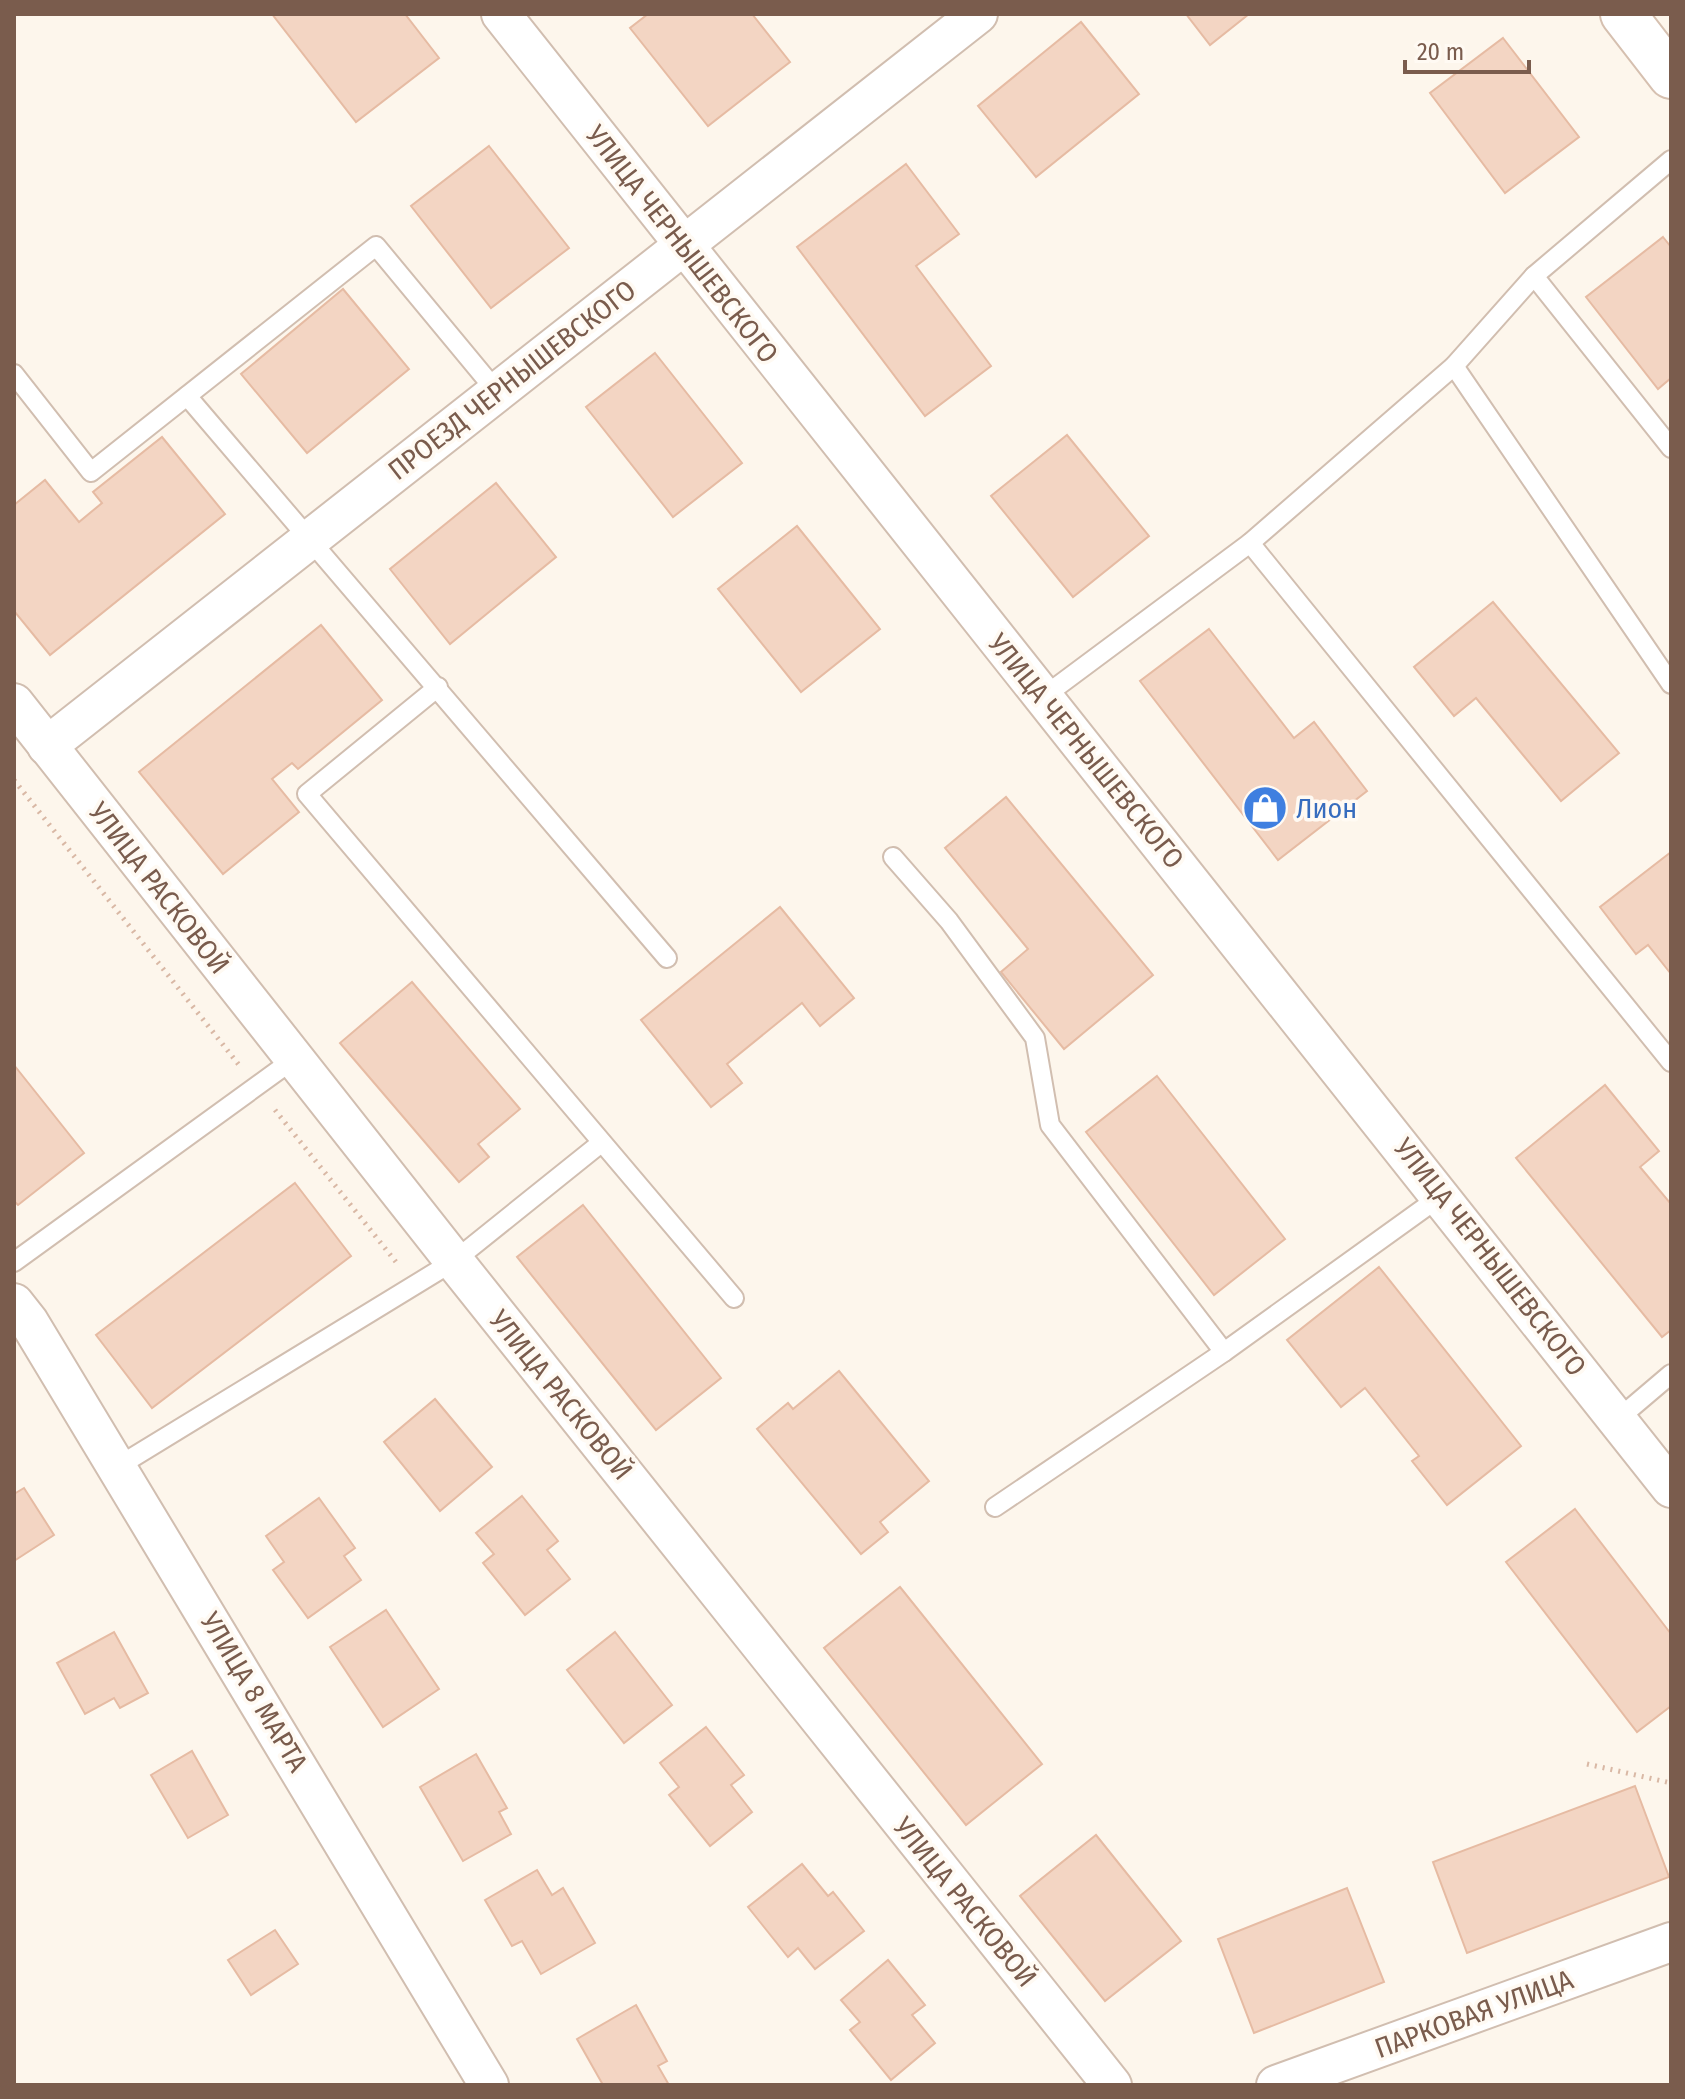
<svg xmlns="http://www.w3.org/2000/svg" width="1685" height="2099" font-family="'Fira Sans Condensed',sans-serif">
<style>
.building{fill:#f3d5c3;stroke:#e6bba3;stroke-width:2}
.lines{fill:none;stroke-linecap:round;stroke-linejoin:round}
.lane-casing{stroke:#d1beb0;stroke-width:22}
.street-casing{stroke:#d1beb0;stroke-width:42}
.secondary-casing{stroke:#d6c0b0;stroke-width:48}
.path{stroke:#d9b8a5;stroke-width:5;stroke-dasharray:2 6;stroke-linecap:butt}
.lane{stroke:#fff;stroke-width:18}
.street{stroke:#fff;stroke-width:38}
.secondary{stroke:#fff;stroke-width:44}
.labels{text-anchor:middle;dominant-baseline:central;stroke-width:7;stroke-linejoin:round;paint-order:stroke}
.street-label{font-size:28px;fill:#7a5c4d;stroke:#fffaf3}
.shop-label{font-size:28px;fill:#366cbe;stroke:#fffaf3;text-anchor:start}
</style>
<rect width="100%" height="100%" fill="#fdf6ec"/>
<g class="building">
<path d="M272 14H405L439 58 356 122Z"/>
<path d="M648 14H752L790 62 708 126 630 28Z"/>
<path d="M1186 14H1249L1210 45Z"/>
<path d="M1081 22 1139 94 1036 177 978 106Z"/>
<path d="M1503 38 1579 137 1505 193 1430 93Z"/>
<path d="M489 146 569 248 491 308 411 206Z"/>
<path d="M906 164 959 234 916 266 991 366 925 416 797 247Z"/>
<path d="M1663 237 1671 247V378L1658 389 1586 297Z"/>
<path d="M343 289 409 369 307 453 241 374Z"/>
<path d="M655 353 742 463 673 517 586 407Z"/>
<path d="M1067 435 1149 536 1073 597 991 496Z"/>
<path d="M162 437 225 514 50 655 14 611V505L45 480 79 522 102 503 93 492Z"/>
<path d="M496 483 556 557 450 644 390 569Z"/>
<path d="M797 526 880 629 801 692 718 589Z"/>
<path d="M1493 602 1619 753 1561 801 1476 698 1454 716 1414 667Z"/>
<path d="M321 625 382 700 298 769 292 763 272 779 299 812 223 874 139 772Z"/>
<path d="M1209 629 1294 738 1314 722 1367 791 1278 860 1140 681Z"/>
<path d="M1006 797 1153 975 1064 1049 1001 972 1028 949 945 848Z"/>
<path d="M1671 852V974L1648 945 1636 954 1600 907Z"/>
<path d="M780 907 854 998 820 1026 802 1003 727 1064 742 1083 711 1107 641 1020Z"/>
<path d="M412 982 520 1109 478 1144 489 1157 459 1182 340 1043Z"/>
<path d="M14 1065 84 1153 18 1205 14 1201Z"/>
<path d="M1157 1076 1285 1239 1214 1295 1086 1132Z"/>
<path d="M1605 1085 1659 1151 1640 1167 1671 1204V1330L1662 1337 1516 1158Z"/>
<path d="M295 1183 351 1256 152 1408 96 1335Z"/>
<path d="M583 1205 721 1378 656 1430 517 1257Z"/>
<path d="M1379 1267 1521 1446 1447 1505 1412 1461 1419 1456 1365 1388 1341 1407 1287 1340Z"/>
<path d="M839 1371 929 1481 880 1522 888 1532 861 1554 757 1429 788 1403 793 1409Z"/>
<path d="M435 1399 492 1467 440 1511 384 1442Z"/>
<path d="M24 1488 54 1535 14 1561V1494Z"/>
<path d="M522 1496 558 1541 547 1550 570 1579 525 1615 483 1563 494 1554 476 1533Z"/>
<path d="M319 1498 355 1548 344 1556 361 1580 308 1618 273 1570 284 1562 266 1536Z"/>
<path d="M1575 1509 1671 1634V1706L1637 1732 1506 1562Z"/>
<path d="M900 1587 1042 1764 966 1825 824 1648Z"/>
<path d="M386 1610 439 1689 383 1727 330 1647Z"/>
<path d="M114 1632 148 1693 120 1708 114 1698 85 1714 57 1663Z"/>
<path d="M615 1632 672 1705 624 1743 567 1670Z"/>
<path d="M706 1727 744 1775 731 1785 752 1812 710 1846 669 1795 679 1787 660 1763Z"/>
<path d="M192 1751 228 1815 188 1838 151 1775Z"/>
<path d="M476 1754 507 1808 499 1812 511 1834 463 1861 420 1787Z"/>
<path d="M1635 1786 1669 1877 1467 1953 1433 1862Z"/>
<path d="M1096 1835 1181 1941 1105 2001 1020 1896Z"/>
<path d="M802 1864 828 1896 833 1892 864 1931 815 1969 798 1948 788 1957 748 1907Z"/>
<path d="M537 1870 552 1895 563 1888 595 1943 541 1974 522 1941 512 1946 485 1900Z"/>
<path d="M1347 1888 1384 1982 1254 2033 1218 1939Z"/>
<path d="M275 1930 298 1964 251 1995 228 1960Z"/>
<path d="M888 1960 925 2005 912 2015 935 2043 891 2080 850 2030 860 2022 841 2000Z"/>
<path d="M636 2005 667 2061 658 2066 669 2085H603L577 2039Z"/>
</g>
<g class="lines">
<g class="lane-casing">
<g id="lane">
<path d="M1534 276 1671 448"/>
<path d="M1454 366 1671 684"/>
<path d="M14 374 91 472 376 246 497 392"/>
<path d="M187 396 667 958"/>
<path d="M1250 543 1671 1062"/>
<path d="M438 687 307 794 734 1298"/>
<path d="M1043 697 1250 543 1454 366 1534 276 1671 160"/>
<path d="M893 857 949 921 1035 1038 1050 1125 1224 1352 1441 1196"/>
<path d="M14 1262 294 1059"/>
<path d="M1618 1419 1671 1374"/>
<path d="M117 1467 454 1261 601 1143"/>
<path d="M995 1507 1224 1352"/>
</g>
</g>
<g class="street-casing">
<g id="street">
<path d="M501 14 1671 1488"/>
<path d="M14 703 454 1261 1112 2085"/>
<path d="M47 746 978 14"/>
<path d="M14 1303 29 1322 489 2085"/>
<path d="M1276 2085 1671 1942"/>
</g>
</g>
<g class="secondary-casing">
<path id="secondary" d="M1623 14 1671 76"/>
</g>
<g class="path">
<path d="M14 780 239 1065"/>
<path d="M275 1110 396 1262"/>
<path d="M1587 1764 1671 1783"/>
</g>
<use href="#lane" class="lane"/>
<use href="#street" class="street"/>
<use href="#secondary" class="secondary"/>
</g>
<defs>
<g id="shop-disc" transform="scale(2.3)"><circle r="9.5" fill="#3f7fe0" stroke="#fffaf3"/><path d="M-5-2.5h2.3a2.7 3.5 0 0 1 5.4 0H5L5.5 6h-11ZM-1.5-2.5h3a1.5 2.3 0 0 0-3 0Z" fill="#fff"/></g>
</defs>
<g fill-rule="evenodd">
<use href="#shop-disc" x="1265" y="808"/>
</g>
<g class="labels">
<g class="street-label">
<text transform="translate(682 244) rotate(52)">УЛИЦА ЧЕРНЫШЕВСКОГО</text>
<text transform="translate(512 380) rotate(-38)">ПРОЕЗД ЧЕРНЫШЕВСКОГО</text>
<text transform="translate(1086 751) rotate(51)">УЛИЦА ЧЕРНЫШЕВСКОГО</text>
<text transform="translate(159 888) rotate(52)">УЛИЦА РАСКОВОЙ</text>
<text transform="translate(1490 1257) rotate(52)">УЛИЦА ЧЕРНЫШЕВСКОГО</text>
<text transform="translate(561 1395) rotate(51)">УЛИЦА РАСКОВОЙ</text>
<text transform="translate(254 1692) rotate(59)">УЛИЦА 8 МАРТА</text>
<text transform="translate(965 1902) rotate(51)">УЛИЦА РАСКОВОЙ</text>
<text transform="translate(1474 2014) rotate(-20)">ПАРКОВАЯ УЛИЦА</text>
</g>
<g class="shop-label">
<text x="1296" y="808">Лион</text>
</g>
</g>
<rect width="1685" height="2099" fill="none" stroke="#7a5c4d" stroke-width="32"/>
<path d="M1405 60v12h124v-12" fill="none" stroke="#7a5c4d" stroke-width="4"/>
<text x="1417" y="60" font-size="24" fill="#7a5c4d" stroke="#fffaf3" stroke-width="6" paint-order="stroke">20 m</text>
</svg>
